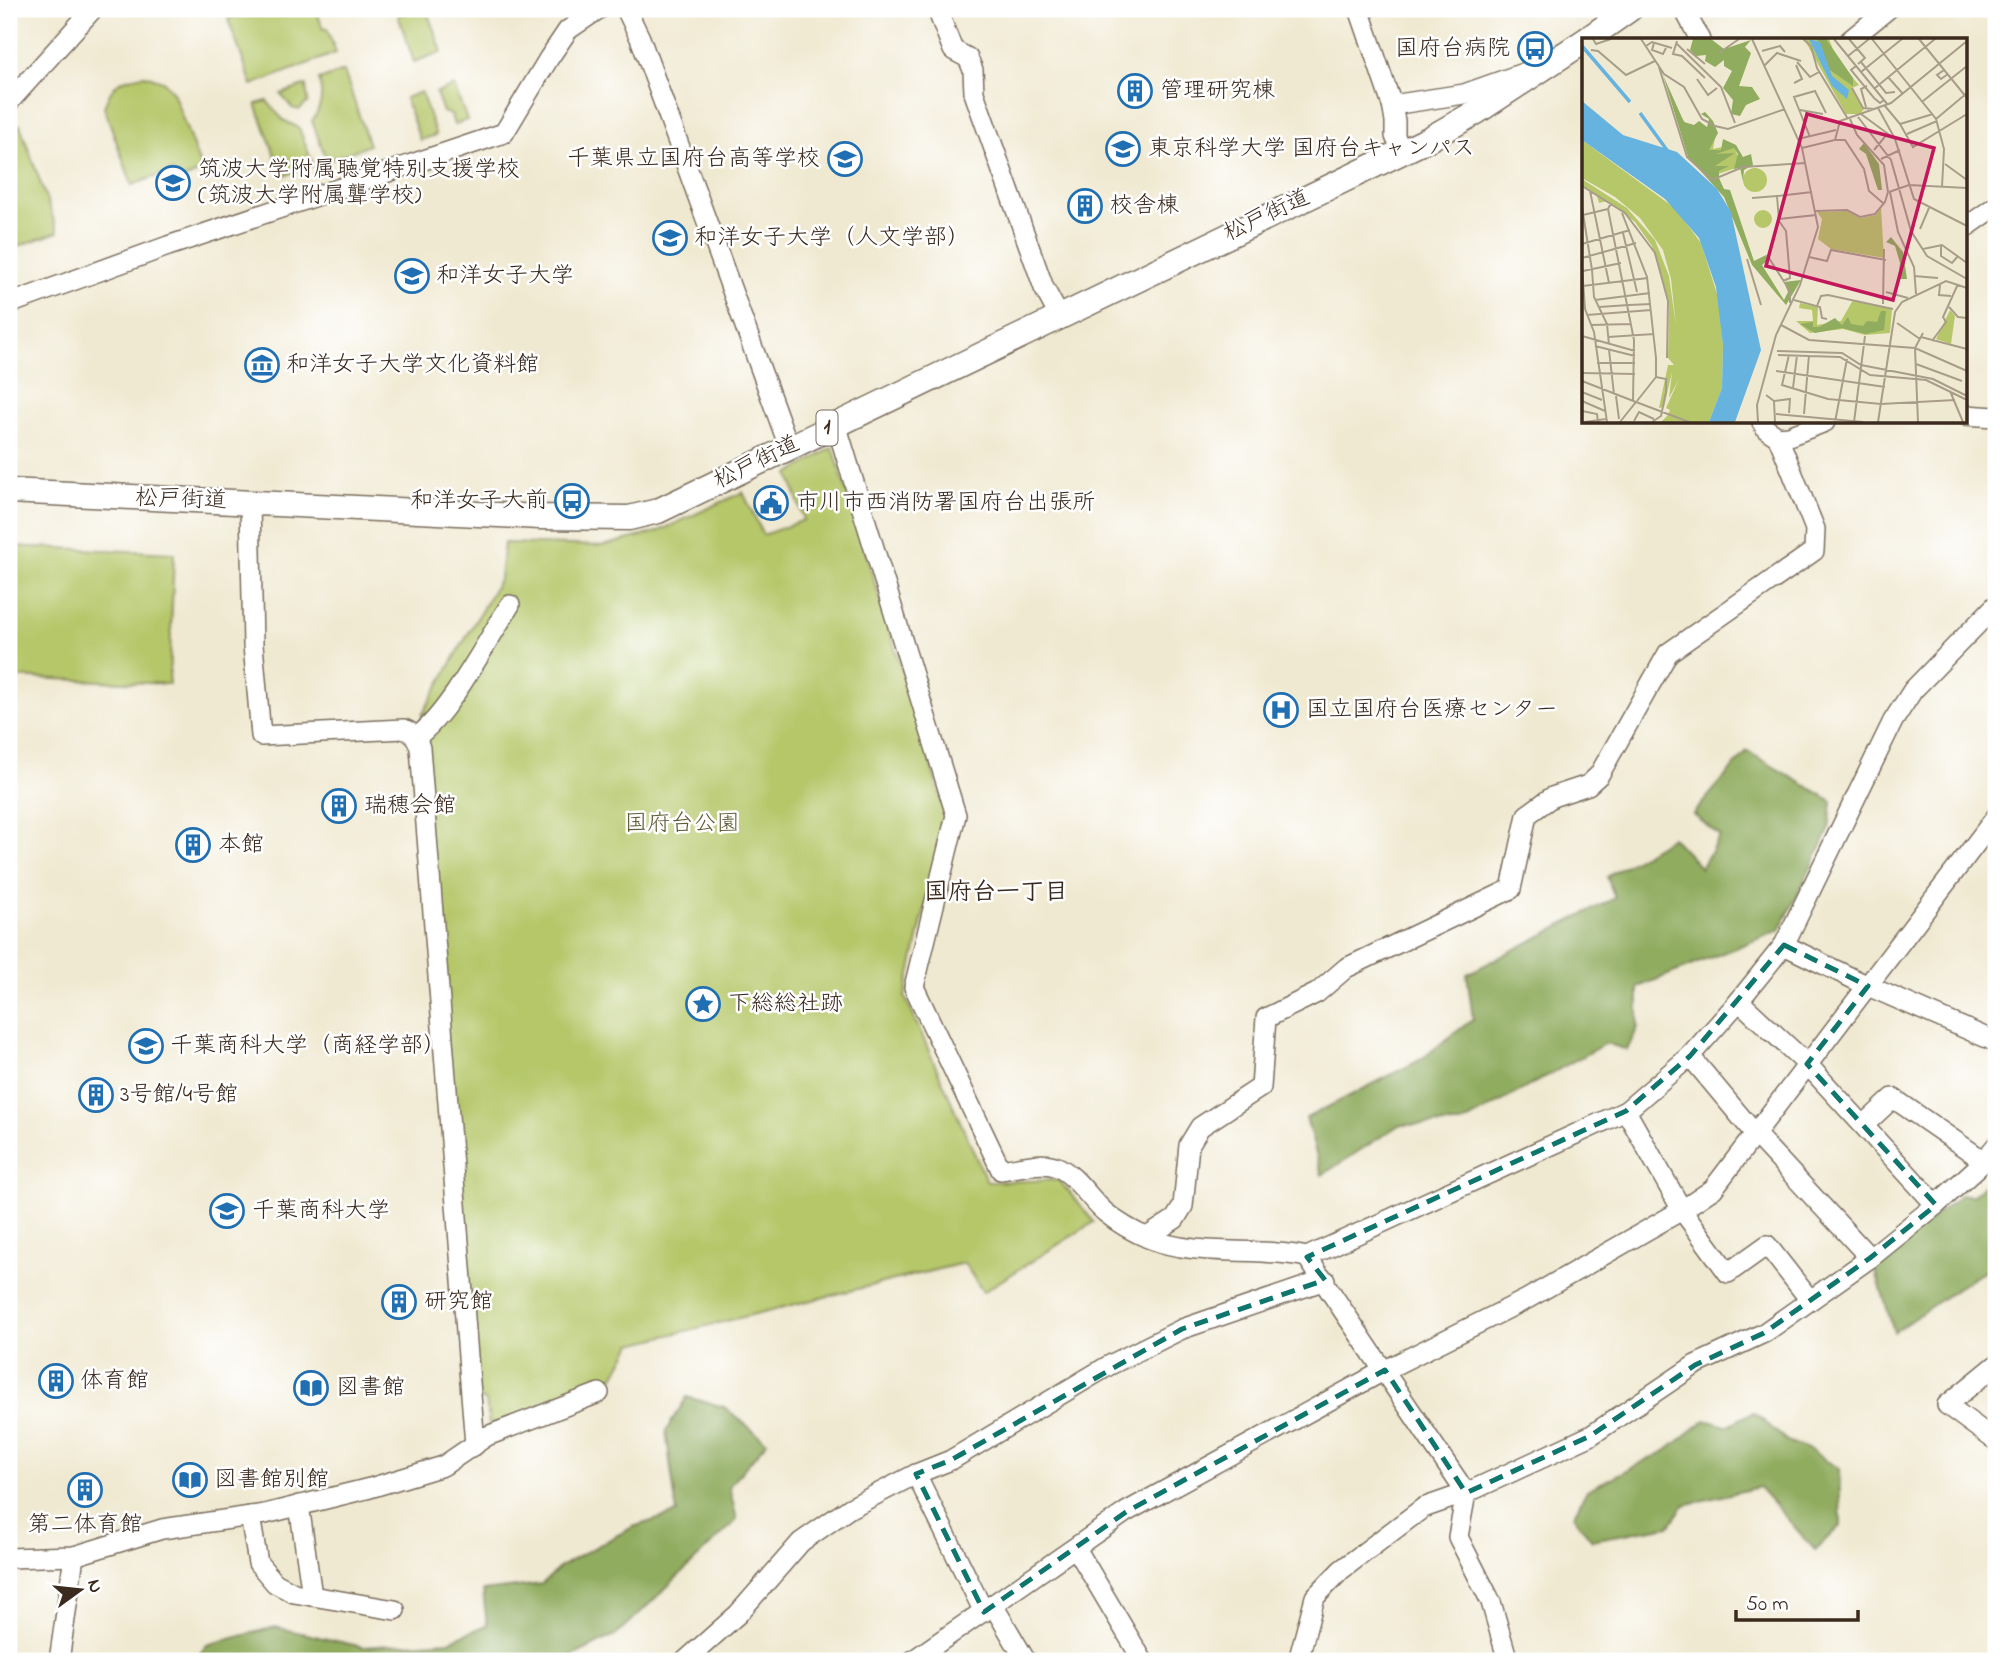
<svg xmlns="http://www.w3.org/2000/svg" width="2005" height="1670" font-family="'Indie Flower','Klee One',sans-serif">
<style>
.green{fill:#b6c76a;stroke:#787844;stroke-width:2}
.forest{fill:#90ac5e;stroke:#666b3e;stroke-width:2}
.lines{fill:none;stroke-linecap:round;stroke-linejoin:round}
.minor-casing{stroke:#7a6d5d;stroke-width:22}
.major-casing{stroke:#7a6d5d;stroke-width:27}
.minor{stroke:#fff;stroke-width:19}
.major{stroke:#fff;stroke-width:24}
.marked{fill:none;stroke:#0f766e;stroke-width:5;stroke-dasharray:14 9;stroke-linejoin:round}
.labels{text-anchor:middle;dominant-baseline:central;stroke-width:5;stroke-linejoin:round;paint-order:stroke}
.shield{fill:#fff;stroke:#766a62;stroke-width:2}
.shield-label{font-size:21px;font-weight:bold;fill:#3b2a1e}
.poi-label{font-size:23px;fill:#3b2a1e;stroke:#fff;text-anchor:start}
.street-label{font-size:23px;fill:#3b2a1e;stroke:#fff}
.park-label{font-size:23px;fill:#605935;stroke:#fff}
.neighbourhood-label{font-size:24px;font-weight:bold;fill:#3b2a1e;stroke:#fff}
.inset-river{fill:none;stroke:#66b3df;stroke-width:3.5}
.inset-road{fill:none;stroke:#a89d89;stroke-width:2}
.view{fill:#c2185b;fill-opacity:0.15;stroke:#c2185b;stroke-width:3.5}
.inset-edge{fill:none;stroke:#3b2a1e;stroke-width:3.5}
</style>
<rect width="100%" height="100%" fill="#fff"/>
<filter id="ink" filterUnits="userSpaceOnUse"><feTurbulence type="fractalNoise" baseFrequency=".0143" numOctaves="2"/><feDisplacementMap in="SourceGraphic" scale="14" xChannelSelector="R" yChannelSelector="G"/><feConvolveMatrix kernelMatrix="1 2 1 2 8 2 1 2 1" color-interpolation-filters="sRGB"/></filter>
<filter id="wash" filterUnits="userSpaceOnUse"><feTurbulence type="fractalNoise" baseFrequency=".00686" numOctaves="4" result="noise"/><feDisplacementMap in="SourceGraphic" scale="28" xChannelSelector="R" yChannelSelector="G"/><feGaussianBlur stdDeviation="1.57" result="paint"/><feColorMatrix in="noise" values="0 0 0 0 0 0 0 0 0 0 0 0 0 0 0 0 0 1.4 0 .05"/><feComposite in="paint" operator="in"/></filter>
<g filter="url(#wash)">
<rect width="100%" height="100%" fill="#f0e9d1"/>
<g class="green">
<path d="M256 9H316L323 29 327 28 336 53 252 85 228 19Z"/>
<path d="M415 9H426L442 52 414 62 398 15Z"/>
<path d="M344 71 369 145 327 161 312 121C322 107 323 95 319 80Z"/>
<path d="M145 75 163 81 173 92 202 171 184 179 171 171 132 185 104 107C113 82 120 78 145 75Z"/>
<path d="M306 85 308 102 299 110 292 108 281 94Z"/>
<path d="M454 86 467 120 454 125 451 115 443 112 436 93Z"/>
<path d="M421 92 436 135 420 140 405 98Z"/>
<path d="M267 101 283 120 299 128 312 162 311 166 286 175 281 172 256 104Z"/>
<path d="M20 125 58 232 16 247 9 227V137Z"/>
<path d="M833 447 946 814 905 997 987 1182 1059 1180 1094 1222 983 1292 964 1263 632 1344 611 1382 489 1425 486 1401 477 1398 418 738 423 713 500 578 504 543 603 546 657 532 743 492 763 535 804 520 789 474Z"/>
<path d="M9 546 174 553 169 684 9 677Z"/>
</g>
<g class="forest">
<path d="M1747 751 1832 801 1829 831 1780 930 1638 987V1027L1627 1050 1606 1043 1461 1124 1399 1125 1322 1175 1306 1118 1420 1060 1473 1019 1467 974 1615 898 1607 877 1672 837 1701 868 1720 836 1693 814Z"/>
<path d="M1996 1173V1266L1972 1278 1894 1332 1875 1268 1961 1194 1972 1196Z"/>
<path d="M687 1397 724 1407 767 1442 729 1486 737 1520 619 1633 563 1661H275L274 1656 255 1661H194L207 1645 275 1627 363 1647 449 1641 487 1625 483 1591 542 1584 560 1567 588 1551 633 1527 677 1513 666 1431Z"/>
<path d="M1753 1412 1787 1441 1810 1450 1839 1469 1841 1525 1815 1550 1759 1487 1684 1505 1669 1526 1592 1540 1573 1516 1587 1490 1666 1451 1705 1420 1727 1426Z"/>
</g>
</g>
<g filter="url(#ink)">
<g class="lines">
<g class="minor-casing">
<g id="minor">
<path d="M626 9 640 38 789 447"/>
<path d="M937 9 953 50 968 58 973 70 974 93 1044 288 1059 316"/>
<path d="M1359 9 1392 105 1395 121V136L1402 152"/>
<path d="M1684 9 1700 40"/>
<path d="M1850 40 1888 9"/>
<path d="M9 102 93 9"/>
<path d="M1392 105 1464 94 1526 72"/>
<path d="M1965 228 1996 206"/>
<path d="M9 304 168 246 504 133 549 58 568 30 599 9"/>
<path d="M1965 415 1996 417"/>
<path d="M1762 422 1766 429 1778 437 1789 436 1825 422"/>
<path d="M836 424 956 815 914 987 1001 1170C1017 1168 1039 1161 1055 1166 1076 1174 1089 1199 1106 1213 1117 1222 1134 1232 1148 1238 1196 1258 1256 1246 1307 1257L1626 1111 1690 1056 1739 1001 1784 945 1893 721 1913 690 1996 605"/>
<path d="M250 503 253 645 261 736 404 729C414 733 417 738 420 748L475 1445"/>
<path d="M416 737C448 716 488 639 510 605"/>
<path d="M1784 945 1868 986 1996 1042"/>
<path d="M1739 1001 1807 1064 1936 1205"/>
<path d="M1690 1056 1755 1134 1870 1258"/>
<path d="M1626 1111 1682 1210 1728 1273 1767 1245 1810 1300"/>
<path d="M1864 1125 1893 1098 1984 1161"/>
<path d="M1147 1237 1175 1219 1183 1206 1189 1145 1200 1127 1261 1087 1266 1018 1317 993 1346 968 1511 889 1527 815 1552 797 1588 785 1599 775 1668 653 1814 551 1815 529 1778 437"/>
<path d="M1307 1257 1466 1493 1458 1537 1491 1602 1508 1661"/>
<path d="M1996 1365 1947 1405 1996 1441"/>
<path d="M916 1474 984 1612"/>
<path d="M299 1505 312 1596"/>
<path d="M250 1516 258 1563 275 1583 294 1593 395 1610"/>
<path d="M1076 1548 1143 1661"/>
<path d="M9 1558 74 1556 162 1529 265 1514 370 1488 443 1466 487 1436 599 1393"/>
<path d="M993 1605 1026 1661"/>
<path d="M59 1661 74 1556"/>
<path d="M685 1661 738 1614 801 1542 850 1508 916 1474 951 1460 1108 1366 1182 1329 1325 1280"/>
<path d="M912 1661 1126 1512 1385 1370 1527 1299 1682 1210 1713 1189 1996 817"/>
<path d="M1298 1661 1315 1597 1341 1570 1423 1508 1466 1493 1590 1436 1695 1365 1764 1333 1870 1258 1936 1205 1979 1166 1996 1146"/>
</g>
</g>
<g class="major-casing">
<g id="major">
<path d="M1586 40 1630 9"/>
<path d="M9 491 540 517 629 518 658 511 1429 139 1478 111 1583 42"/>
</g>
</g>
<use href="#minor" class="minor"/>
<use href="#major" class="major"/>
</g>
</g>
<path class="marked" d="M1784 945 1868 986 1807 1064 1936 1205 1870 1258 1764 1333 1695 1365 1590 1436 1466 1493 1385 1370 1126 1512 984 1612 916 1474 951 1460 1182 1329 1325 1280 1307 1257 1626 1111 1690 1056Z"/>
<defs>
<g id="bus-ring" transform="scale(1.75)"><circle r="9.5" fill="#fff" stroke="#1f6fb2" stroke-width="1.5"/><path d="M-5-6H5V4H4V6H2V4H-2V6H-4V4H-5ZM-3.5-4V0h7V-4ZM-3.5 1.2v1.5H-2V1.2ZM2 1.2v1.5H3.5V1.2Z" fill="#1f6fb2"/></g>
<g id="building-ring" transform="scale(1.75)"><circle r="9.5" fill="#fff" stroke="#1f6fb2" stroke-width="1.5"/><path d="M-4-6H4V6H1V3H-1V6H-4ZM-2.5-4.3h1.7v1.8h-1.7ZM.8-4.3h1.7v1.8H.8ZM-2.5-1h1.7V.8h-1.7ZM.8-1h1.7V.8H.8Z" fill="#1f6fb2"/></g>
<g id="university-ring" transform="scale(1.75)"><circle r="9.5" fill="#fff" stroke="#1f6fb2" stroke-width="1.5"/><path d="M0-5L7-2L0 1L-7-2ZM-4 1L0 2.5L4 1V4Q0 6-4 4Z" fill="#1f6fb2"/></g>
<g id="school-ring" transform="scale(1.75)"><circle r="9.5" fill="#fff" stroke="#1f6fb2" stroke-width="1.5"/><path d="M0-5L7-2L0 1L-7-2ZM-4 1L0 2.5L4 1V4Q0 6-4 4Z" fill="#1f6fb2"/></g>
<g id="museum-ring" transform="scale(1.75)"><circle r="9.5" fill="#fff" stroke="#1f6fb2" stroke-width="1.5"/><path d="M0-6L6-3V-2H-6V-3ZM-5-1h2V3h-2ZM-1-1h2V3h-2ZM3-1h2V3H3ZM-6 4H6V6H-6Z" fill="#1f6fb2"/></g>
<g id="civic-ring" transform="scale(1.75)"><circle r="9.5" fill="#fff" stroke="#1f6fb2" stroke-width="1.5"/><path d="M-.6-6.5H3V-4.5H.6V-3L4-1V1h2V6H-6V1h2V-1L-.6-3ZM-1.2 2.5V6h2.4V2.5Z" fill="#1f6fb2"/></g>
<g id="hospital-ring" transform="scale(1.75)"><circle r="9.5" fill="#fff" stroke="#1f6fb2" stroke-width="1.5"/><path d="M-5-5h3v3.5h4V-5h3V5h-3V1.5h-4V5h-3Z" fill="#1f6fb2"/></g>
<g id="sight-ring" transform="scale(1.75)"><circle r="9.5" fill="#fff" stroke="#1f6fb2" stroke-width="1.5"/><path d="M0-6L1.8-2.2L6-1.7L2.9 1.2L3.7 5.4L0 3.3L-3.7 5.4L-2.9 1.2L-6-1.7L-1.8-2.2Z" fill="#1f6fb2"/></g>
<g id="library-ring" transform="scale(1.75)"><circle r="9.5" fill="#fff" stroke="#1f6fb2" stroke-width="1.5"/><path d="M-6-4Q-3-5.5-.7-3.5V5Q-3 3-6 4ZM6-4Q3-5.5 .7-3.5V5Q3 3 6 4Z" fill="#1f6fb2"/></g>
</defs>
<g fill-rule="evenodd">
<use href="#bus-ring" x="1535" y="49"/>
<use href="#building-ring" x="1135" y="91"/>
<use href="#university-ring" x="1123" y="149"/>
<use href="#school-ring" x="845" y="159"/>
<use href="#school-ring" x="173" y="183"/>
<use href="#building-ring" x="1085" y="206"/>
<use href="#university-ring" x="670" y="238"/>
<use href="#university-ring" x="412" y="276"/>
<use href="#museum-ring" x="262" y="365"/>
<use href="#bus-ring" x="572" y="501"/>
<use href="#civic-ring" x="771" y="503"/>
<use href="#hospital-ring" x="1281" y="710"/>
<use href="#building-ring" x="339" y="806"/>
<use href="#building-ring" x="193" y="845"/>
<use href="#sight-ring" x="703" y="1004"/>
<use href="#university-ring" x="146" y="1046"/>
<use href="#building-ring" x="96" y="1095"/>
<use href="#university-ring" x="227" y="1211"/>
<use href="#building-ring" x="399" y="1302"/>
<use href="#building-ring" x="56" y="1381"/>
<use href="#library-ring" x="311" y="1388"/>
<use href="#library-ring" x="190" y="1480"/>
<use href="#building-ring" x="85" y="1490"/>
</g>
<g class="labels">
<rect class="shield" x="816.5" y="410.5" width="21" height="35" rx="5"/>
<g class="shield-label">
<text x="827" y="428">1</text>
</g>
<g class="poi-label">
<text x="1510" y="49" text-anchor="end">国府台病院</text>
<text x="1160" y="91">管理研究棟</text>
<text x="1148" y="149">東京科学大学 国府台キャンパス</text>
<text x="820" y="159" text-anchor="end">千葉県立国府台高等学校</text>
<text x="198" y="170">筑波大学附属聴覚特別支援学校<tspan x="198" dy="26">(筑波大学附属聾学校)</tspan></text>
<text x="1110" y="206">校舎棟</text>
<text x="694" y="238">和洋女子大学（人文学部）</text>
<text x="436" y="276">和洋女子大学</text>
<text x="286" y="365">和洋女子大学文化資料館</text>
<text x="548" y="501" text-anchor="end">和洋女子大前</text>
<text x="796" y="503">市川市西消防署国府台出張所</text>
<text x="1306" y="710">国立国府台医療センター</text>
<text x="364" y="806">瑞穂会館</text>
<text x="218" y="845">本館</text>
<text x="728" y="1004">下総総社跡</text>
<text x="170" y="1046">千葉商科大学（商経学部）</text>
<text x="120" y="1095">3号館/4号館</text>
<text x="252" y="1211">千葉商科大学</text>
<text x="424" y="1302">研究館</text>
<text x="80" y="1381">体育館</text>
<text x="336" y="1388">図書館</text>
<text x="214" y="1480">図書館別館</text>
<text x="85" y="1525" text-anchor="middle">第二体育館</text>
</g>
<g class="street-label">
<text transform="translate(1267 216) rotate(-25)">松戸街道</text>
<text transform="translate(757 463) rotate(-26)">松戸街道</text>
<text transform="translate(181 500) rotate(2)">松戸街道</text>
</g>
<g class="park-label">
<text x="682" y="824">国府台公園</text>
</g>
<g class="neighbourhood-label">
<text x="996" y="893">国府台一丁目</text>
</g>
</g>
<g transform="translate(1582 38)">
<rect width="385" height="385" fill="#f0e9d1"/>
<path d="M222 1H247L255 22 277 47 270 50 282 71 278 76H264ZM94 73 106 88 134 93 131 111 140 109 143 103 151 106 160 128 133 137 103 106ZM0 102 94 171 119 205 137 262 141 307 140 350 127 384H79L86 377 88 372 84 370 97 341 87 360 90 334 82 369 77 370 86 327H92L86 320 87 267 70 208 53 184 25 163 17 165 15 158 0 147V141L45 170 73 202 87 238 94 288 89 241 81 212 58 180 33 159 0 140ZM161 142a12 12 0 1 1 24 0a12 12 0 1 1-24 0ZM299 170 302 220 249 211 236 201 240 181 235 174 265 173 278 180 294 177ZM172 181a9 9 0 1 1 18 0a9 9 0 1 1-18 0ZM271 262 310 271 308 295 283 297 261 291 228 295 214 283H231L230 272 217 270 218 265 236 269 235 287 259 283ZM368 272 373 278 369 306 354 301Z" fill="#b6c76a"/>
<path d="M111 1H129L142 11 169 2 163 9 169 15 157 48 170 49 178 61 164 67 158 78 149 76 151 62 141 50 150 33 142 28V22L133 29 123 23 124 17 114 18 108 12ZM235 1H244L271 40V48L245 30ZM81 37 102 84 112 87 117 83 125 89 127 81 119 76 123 74 131 83 136 95 127 112H139L141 101 154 107 161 119 169 116 171 127 162 132 161 143 158 130 152 131 156 116 152 110 134 116 153 115 133 128H147L137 133V140L142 151 148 152 172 223 184 217 186 222 180 227 202 262 206 254 202 244 219 242 204 267 170 227 142 159 106 119ZM282 105 297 126 300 152H296L284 116 277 111ZM309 199 321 214 325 241H316L315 248 318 225 313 208 304 204ZM299 273H304L302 292 284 296 260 290 233 295 218 286 231 284V289H237L253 280 260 287 266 279 269 286 281 288 285 283 295 284Z" fill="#90ac5e"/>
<path d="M227 1 238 4 250 38 267 52 265 61 250 48ZM0 63 41 97 95 114 135 151 149 174 179 312 153 384H127L140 350 141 307 134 249 117 200 83 161 0 102Z" fill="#66b3df"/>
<path class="inset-river" d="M0 8 48 64M58 75 90 119"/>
<path class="inset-road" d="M11 1 14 6 29 1M59 1 82 36 102 49 120 81 133 88 146 91 203 71M170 1 220 110 236 189 218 247 194 297 175 367 176 384M221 1 229 8 235 30 266 81M252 1 306 67M267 1 283 20 276 26M290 1 354 81 362 111 360 149M337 1 385 60M95 3 91 16 100 18 123 40M72 5 70 12 81 16 84 10M94 5 139 49 153 85M64 8 70 4 90 10M105 11 123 26M9 12 16 13 44 37 73 23M180 13 198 8 203 14M137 15 157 1M266 18 287 1M215 24 228 39 237 34M279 24 304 55 313 54M76 26 105 119 130 142 161 129 224 125M183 27 195 15 219 23M274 28 269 32 292 60 298 65 302 62M362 32 355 37 359 41 366 36M279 34 320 1M306 39 321 56M115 41 126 57 135 50M212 45 220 41 214 27M270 50 281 70 292 71M293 50 353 1M341 63 385 28M303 68 318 86 351 76M284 69 279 51 285 48M296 70 312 99M218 72 241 76M279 76 313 101 332 161 385 188M276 79 309 122 329 193 345 218 385 241M354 81 385 55M318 86 331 109 385 76M325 96 355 83M228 99 212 59 233 53 244 75M216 101 254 92M254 102H263L282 131 287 153 301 165M220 110 253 102 258 83 309 65 385 3M292 112 306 95M299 121 318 112M363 126 385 142M0 148 43 175 73 215 86 263 85 320M8 153 27 245M307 154 327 147 385 150M308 154 316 194 332 229 334 256M170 160 195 158M29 165 26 171 52 302 51 363M0 169 10 232M233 173 265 172 278 179 293 176 303 164 306 154 302 127 275 97 268 81M40 175 65 239 74 320V339L55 363M1 177 26 171M197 181 234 177M338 191 347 170M41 195 55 254M0 206 48 192M359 207V218L370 225 376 218M341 211 360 207 385 225M185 217 208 253V265M227 219 245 223 249 212 304 222M0 220 54 205M165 221 179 267M0 229 3 271 12 294 25 384M10 232 12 259 25 286 27 307M1 233 39 225M332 238 356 240M201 243 208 240 204 193 197 183 195 158 230 154M358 247 357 257 369 258M1 248 66 240M304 254 326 260M13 262 68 255M212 262 238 269 240 280 245 281M301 266 302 211M47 267 69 266M235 268 239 258 246 257 311 271M17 269 47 267M367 269 376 279 385 280M5 277 69 272M315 285 338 301M9 287 49 286M199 287 227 302 333 310 385 333M0 298 53 313M26 299 72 296M339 299 385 311M350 303 364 284 361 279 376 246M13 308 53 318M27 312 32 356M195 313 260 315 279 327 351 341 385 358M196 317 258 319 288 337 344 342 385 362M207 317 200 347 246 361 299 366 373 362M15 325H53M334 326 380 343M194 333 303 349M0 335 53 336M0 343 54 364M211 350 215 317M368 353 381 384M0 354 20 362M184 357 192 363 193 384M34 358 37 381M0 363 23 373M192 363 208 361 207 375M0 373 15 376 16 384M194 376 281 384M222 376 227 317M52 383 57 374 72 381M3 384 24 381M38 384 54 364 107 384M70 384 79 378 84 354V341L74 339M253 384 265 321M272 384 283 298M296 384 313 274 320 264 364 243 385 250M336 384 333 310 341 295"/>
<path class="view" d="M225 76 352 110 311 262 184 228Z"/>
<rect width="385" height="385" class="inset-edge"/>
</g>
<rect width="2005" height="1670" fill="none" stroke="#fff" stroke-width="35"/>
<g transform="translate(80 1590) rotate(75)" stroke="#ffffff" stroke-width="5" paint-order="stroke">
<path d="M0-5L12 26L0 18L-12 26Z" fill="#3b2a1e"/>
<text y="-10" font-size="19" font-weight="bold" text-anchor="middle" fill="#3b2a1e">N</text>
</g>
<path d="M1736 1610v10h122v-10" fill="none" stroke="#3b2a1e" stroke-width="3.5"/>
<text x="1746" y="1610" font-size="21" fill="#3b2a1e" stroke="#ffffff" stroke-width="5" paint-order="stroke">50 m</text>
</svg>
